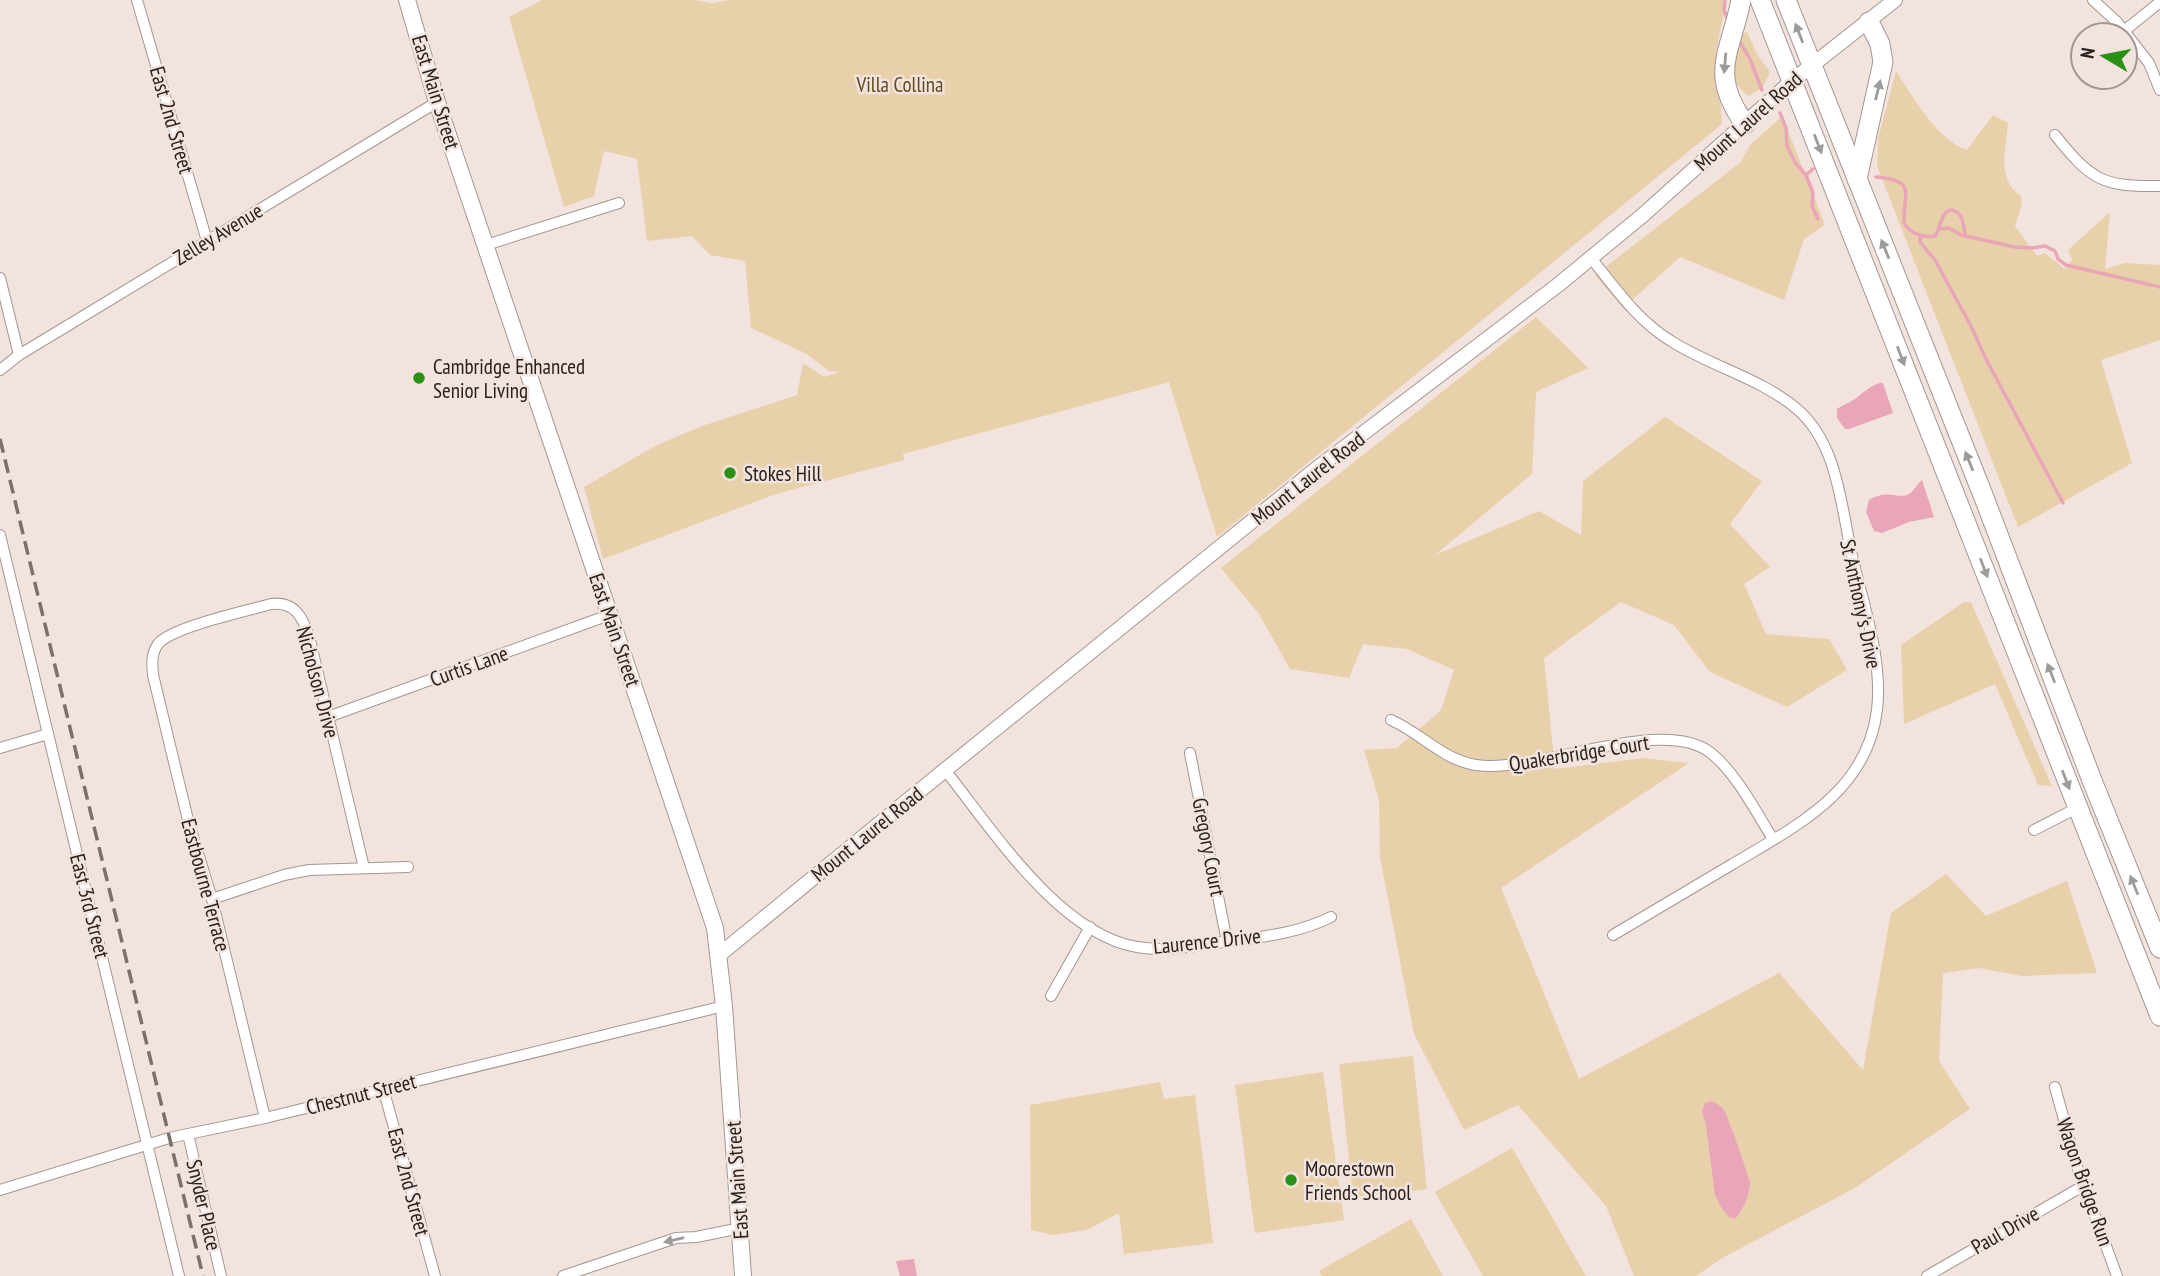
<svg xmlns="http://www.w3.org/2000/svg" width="2160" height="1276" font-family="'PT Sans Narrow',sans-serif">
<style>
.green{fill:#e7d0aa}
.water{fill:#e9a6b9}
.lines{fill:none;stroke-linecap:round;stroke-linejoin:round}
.stream{stroke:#e9a6b9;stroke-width:3.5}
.street-casing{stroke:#a49691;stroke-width:12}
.secondary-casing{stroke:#a49691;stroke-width:16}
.primary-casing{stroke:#a49691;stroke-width:18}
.highway-casing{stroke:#a49691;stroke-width:21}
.street{stroke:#fff;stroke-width:10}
.secondary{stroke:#fff;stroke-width:14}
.primary{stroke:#fff;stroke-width:16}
.highway{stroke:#fff;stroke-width:19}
.rail{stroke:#7a716e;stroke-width:3.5;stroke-dasharray:14 7;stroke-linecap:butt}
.oneway{fill:#9e9c9b}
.poi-dot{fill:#299115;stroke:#f3e3de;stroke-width:2.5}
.labels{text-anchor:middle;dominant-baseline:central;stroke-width:5;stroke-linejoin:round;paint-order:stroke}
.park-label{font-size:21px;fill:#614a1e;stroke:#f3e3de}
.street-label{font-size:21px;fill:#272220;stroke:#f3e3de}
.poi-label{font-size:21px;fill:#272220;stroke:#f3e3de;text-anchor:start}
</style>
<rect width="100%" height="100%" fill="#f3e3de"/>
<g class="green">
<path d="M542 0H694L712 3 730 0H1726L1716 53 1722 124 1217 537 1169 382 903 454 904 460 776 494 603 559 584 487 657 445 702 426 797 395 803 363 824 377 840 372 829 371 807 354 751 328 745 261 710 255 692 236 647 241 637 159 604 151 594 196 564 207 509 17Z"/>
<path d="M1747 32 1758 56 1770 72 1763 87 1749 96C1725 82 1736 53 1743 33Z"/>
<path d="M1896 71C1913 97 1937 140 1967 150L1993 115 2008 123C2006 148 1996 180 2021 196L2022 204 2015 226 2037 256 2045 253 2065 269 2072 260 2068 250 2110 212 2105 269 2125 263 2160 265V340L2101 360 2132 463 2018 527 1877 166 1878 139Z"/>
<path d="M1780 118 1785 123 1825 225 1804 239 1784 300 1680 257 1623 308 1595 275 1741 162 1750 145Z"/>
<path d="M1536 317 1588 368 1536 392 1532 474 1435 555 1539 511 1581 535 1583 481 1665 417 1762 481 1730 524 1770 567 1744 584 1766 634 1829 639 1847 670 1787 707 1710 672 1674 625 1621 602 1544 658 1555 769 1643 758 1689 763 1501 888 1579 1079 1779 973 1863 1070 1891 913 1946 874 1986 916 2067 881 2097 973 2022 976 1980 968 1943 973 1939 1061 1970 1109 1855 1188 1724 1257 1696 1276H1634L1606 1206 1518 1105 1464 1130 1414 1034 1380 857 1379 800 1364 750 1397 748 1441 710 1454 670 1407 649 1363 644 1349 678 1290 669 1259 614 1221 568Z"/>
<path d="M1964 602H1971L2052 786 2038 785 1995 684 1904 724 1901 645Z"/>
<path d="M1413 1056 1427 1189 1353 1197 1339 1064Z"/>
<path d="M1323 1072 1344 1220 1255 1233 1235 1085Z"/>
<path d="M1160 1082 1164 1099 1195 1095 1213 1243 1124 1254 1119 1213 1087 1230 1053 1235 1031 1230 1030 1105Z"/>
<path d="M1512 1148 1586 1276H1483L1435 1192Z"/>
<path d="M1411 1219 1443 1276H1322L1319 1271Z"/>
</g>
<g class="water">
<path d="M1880 383H1883L1893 413 1849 429H1845L1837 418V409C1844 404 1852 402 1859 396 1867 390 1870 386 1880 383Z"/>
<path d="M1922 480 1934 517 1909 522 1882 533 1874 531 1866 512 1869 500C1888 488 1900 500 1909 494 1914 491 1917 484 1922 480Z"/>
<path d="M1711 1101C1716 1103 1721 1106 1724 1110 1728 1117 1749 1176 1750 1183 1750 1194 1742 1212 1735 1219L1729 1217 1722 1209 1715 1195 1706 1125 1702 1112 1705 1103Z"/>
<path d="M914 1259 917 1276H900L896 1261Z"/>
</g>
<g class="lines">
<g class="stream">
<path d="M1725 0 1724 10 1728 21"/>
<path d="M1738 39 1750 59 1762 90"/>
<path d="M1780 113 1786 128 1787 146 1796 164 1806 175 1813 193 1812 206 1818 219"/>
<path d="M1806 175 1813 169"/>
<path d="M1876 177C1918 181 1903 193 1904 223 1910 234 1924 238 1935 236 1940 230 1943 199 1959 214 1964 218 1963 230 1966 236"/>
<path d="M1939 229 1949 228 1961 235 2015 247 2032 248 2045 246 2055 251 2058 259 2066 265 2160 287"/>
<path d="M1921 235 1920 242 1935 260 1972 328 1986 359 2063 503"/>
</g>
<g class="street-casing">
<g id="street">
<path d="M137 0 207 241"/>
<path d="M2093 0 2117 22 2149 63 2160 90"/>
<path d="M2124 31 2160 2"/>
<path d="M2055 135C2091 180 2102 187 2160 186"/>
<path d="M486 245 619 203"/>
<path d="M1591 258C1615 288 1638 321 1671 341 1710 366 1762 379 1797 409 1839 445 1841 509 1853 560 1864 606 1883 662 1877 710 1867 793 1794 827 1731 865 1692 888 1652 912 1613 935"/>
<path d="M0 278 19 355"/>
<path d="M0 370 19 355 437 102"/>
<path d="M0 535 179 1276"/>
<path d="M328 717 609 615"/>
<path d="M1391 720C1421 733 1443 760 1476 765 1539 774 1662 714 1711 753 1736 773 1756 812 1773 839"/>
<path d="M0 748 48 734"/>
<path d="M1190 753 1227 942"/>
<path d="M945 770C992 829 1059 934 1137 947 1164 952 1196 946 1223 942 1260 937 1297 934 1331 917"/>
<path d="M2034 830 2077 808"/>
<path d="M212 899 284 875 309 870 408 867"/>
<path d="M1051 996 1090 927"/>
<path d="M2055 1087 2076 1164 2117 1276"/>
<path d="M383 1088 435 1276"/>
<path d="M265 1118 212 899 188 820 153 675C152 664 151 654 158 644 172 627 247 611 271 604 294 601 302 616 309 636L364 868"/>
<path d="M188 1134 221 1276"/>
<path d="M0 1190 169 1138 265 1118 724 1006"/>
<path d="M563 1276 676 1238 696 1237 741 1228"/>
<path d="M1927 1276 2083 1186"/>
</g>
</g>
<g class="secondary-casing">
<path id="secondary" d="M719 955 945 770 1320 466 1558 285 1643 215 1792 81 1895 0"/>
</g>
<g class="primary-casing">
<path id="primary" d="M407 0 437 102 715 928 724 1006 743 1276"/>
</g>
<g class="highway-casing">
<g id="highway">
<path d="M1741 0C1731 52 1708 73 1745 124"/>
<path d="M1760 0 2160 1016"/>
<path d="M1786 0 1983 495 2093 783 2160 948"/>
<path d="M1857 179 1883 62 1880 44 1869 22"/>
</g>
</g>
<use href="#street" class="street"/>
<use href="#secondary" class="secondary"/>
<use href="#primary" class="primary"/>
<use href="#highway" class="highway"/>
<path class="rail" d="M0 439 203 1276"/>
</g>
<defs><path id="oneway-solid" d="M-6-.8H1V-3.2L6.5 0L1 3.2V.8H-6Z" transform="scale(1.75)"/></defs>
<g class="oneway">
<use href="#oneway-solid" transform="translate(1799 33) rotate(-111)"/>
<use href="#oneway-solid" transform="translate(1725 63) rotate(95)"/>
<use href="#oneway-solid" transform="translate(1878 90) rotate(-76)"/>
<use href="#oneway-solid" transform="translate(1818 144) rotate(69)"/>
<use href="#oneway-solid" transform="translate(1885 249) rotate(-112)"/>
<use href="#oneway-solid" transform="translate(1901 356) rotate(69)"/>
<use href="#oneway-solid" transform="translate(1969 461) rotate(-112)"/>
<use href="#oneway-solid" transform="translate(1984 568) rotate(69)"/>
<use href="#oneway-solid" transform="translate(2051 673) rotate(-111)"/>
<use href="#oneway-solid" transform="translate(2066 780) rotate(69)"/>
<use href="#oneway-solid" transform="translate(2134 885) rotate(-112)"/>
<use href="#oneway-solid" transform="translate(674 1240) rotate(167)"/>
</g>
<g class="poi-dot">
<circle cx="419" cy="378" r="7"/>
<circle cx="730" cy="473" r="7"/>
<circle cx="1291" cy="1180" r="7"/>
</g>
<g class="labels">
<g class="park-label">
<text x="900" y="84">Villa Collina</text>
</g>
<g class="street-label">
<text transform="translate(436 92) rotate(73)">East Main Street</text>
<text transform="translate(172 120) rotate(74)">East 2nd Street</text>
<text transform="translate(1748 121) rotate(-42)">Mount Laurel Road</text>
<text transform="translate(218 234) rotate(-31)">Zelley Avenue</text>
<text transform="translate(1308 478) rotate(-38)">Mount Laurel Road</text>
<text transform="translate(1861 604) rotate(78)">St Anthony's Drive</text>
<text transform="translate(615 630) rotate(71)">East Main Street</text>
<text transform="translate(469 666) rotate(-20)">Curtis Lane</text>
<text transform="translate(318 682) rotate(75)">Nicholson Drive</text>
<text transform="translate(1579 753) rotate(-9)">Quakerbridge Court</text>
<text transform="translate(867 834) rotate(-39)">Mount Laurel Road</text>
<text transform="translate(1209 847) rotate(79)">Gregory Court</text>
<text transform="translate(206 885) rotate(75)">Eastbourne Terrace</text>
<text transform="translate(90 906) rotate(76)">East 3rd Street</text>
<text transform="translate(1207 941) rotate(-6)">Laurence Drive</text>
<text transform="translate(361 1094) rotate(-14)">Chestnut Street</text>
<text transform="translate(737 1180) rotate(-94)">East Main Street</text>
<text transform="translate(409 1182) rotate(75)">East 2nd Street</text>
<text transform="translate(2085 1182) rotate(71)">Wagon Bridge Run</text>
<text transform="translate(204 1205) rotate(77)">Snyder Place</text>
<text transform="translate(2005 1230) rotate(-30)">Paul Drive</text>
</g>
<g class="poi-label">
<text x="433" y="366">Cambridge Enhanced<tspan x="433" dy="24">Senior Living</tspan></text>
<text x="744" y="473">Stokes Hill</text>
<text x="1305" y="1168">Moorestown<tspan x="1305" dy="24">Friends School</tspan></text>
</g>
</g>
<g transform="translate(2104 56) rotate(280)"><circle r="33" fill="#f3e3de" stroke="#a19692" stroke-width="2"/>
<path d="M0-5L12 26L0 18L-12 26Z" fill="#299115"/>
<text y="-10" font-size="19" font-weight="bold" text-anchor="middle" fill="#272220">N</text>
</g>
</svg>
